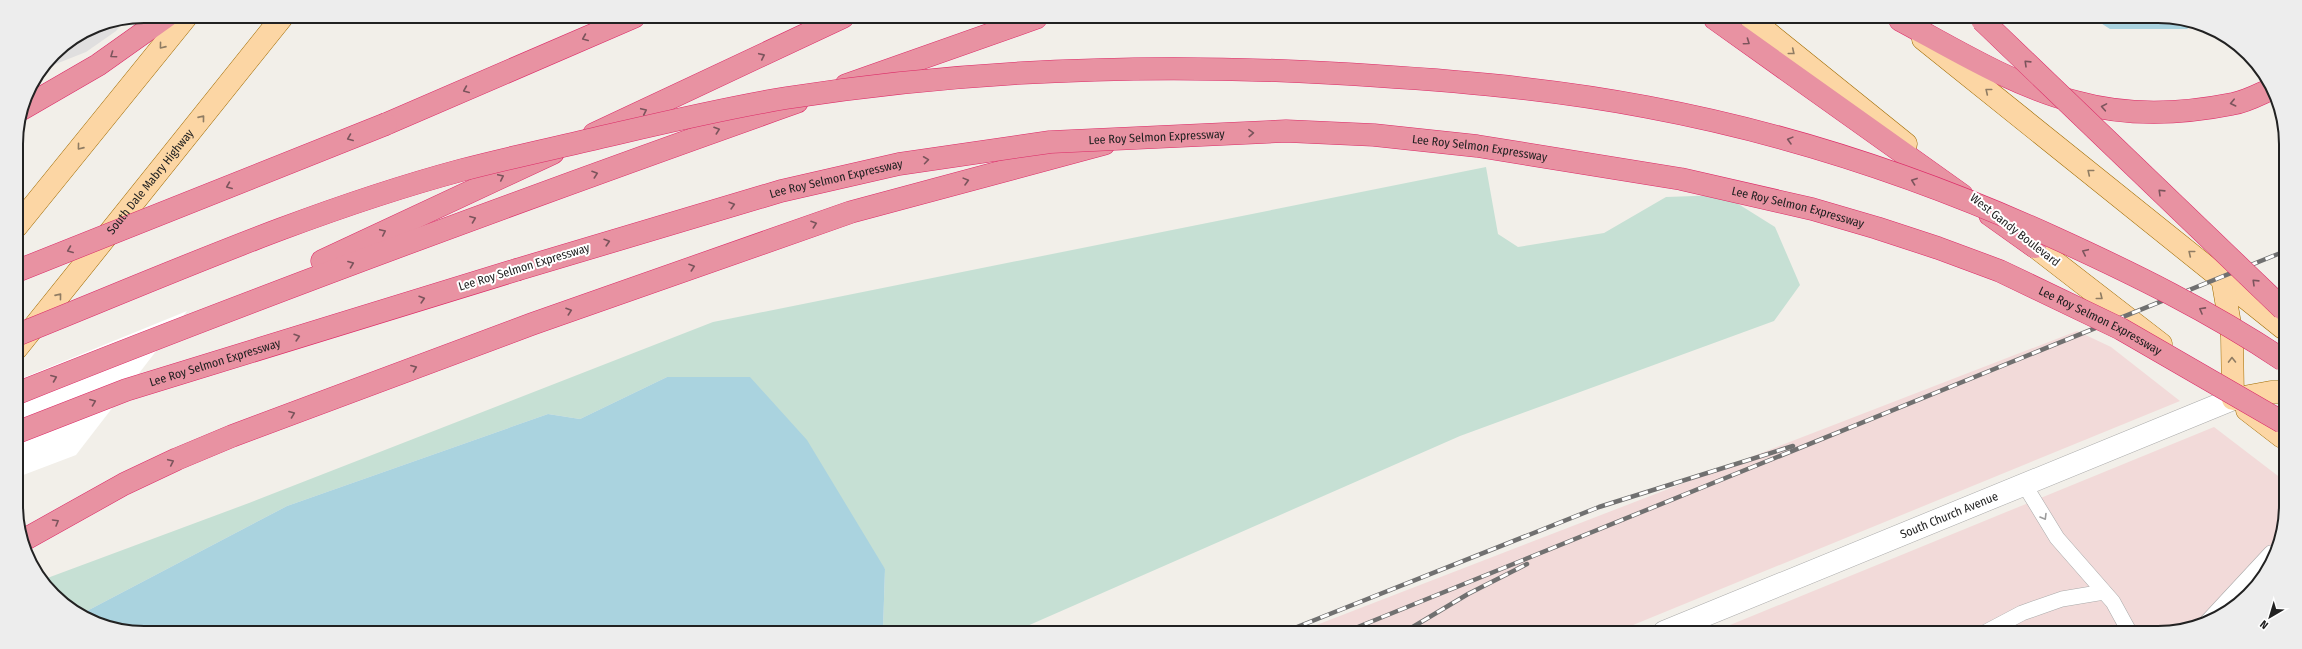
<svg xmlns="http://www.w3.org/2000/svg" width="2302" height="649" font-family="'Fira Sans Condensed',sans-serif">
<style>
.residential{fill:#e0dfdf}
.commercial{fill:#f2dad9}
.wetland{fill:#c6e0d4}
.water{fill:#aad3df}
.pier{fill:#fff}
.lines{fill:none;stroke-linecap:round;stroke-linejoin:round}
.service-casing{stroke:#a9a9a9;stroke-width:16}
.minor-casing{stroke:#a9a9a9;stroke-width:23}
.primary-casing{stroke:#a06b00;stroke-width:23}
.motorway-casing{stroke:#dc2a67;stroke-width:23}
.service{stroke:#fff;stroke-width:15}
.minor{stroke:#fff;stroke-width:22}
.primary{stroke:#fcd6a4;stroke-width:22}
.motorway{stroke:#e892a2;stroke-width:22}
.rail-casing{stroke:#707070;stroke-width:4.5}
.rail{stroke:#fff;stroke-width:3;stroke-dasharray:9;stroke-linecap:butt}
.motorway-bridge-casing{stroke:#dc2a67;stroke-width:23;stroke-linecap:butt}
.motorway-bridge{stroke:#e892a2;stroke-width:22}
.oneway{stroke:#7b545c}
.oneway2{stroke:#8f7c63}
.oneway3{stroke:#9c9c9c}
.labels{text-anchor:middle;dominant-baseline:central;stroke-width:4;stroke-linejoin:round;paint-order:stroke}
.street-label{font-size:12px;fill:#222;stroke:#fff}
.rim{fill:none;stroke:#222;stroke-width:2}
</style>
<rect width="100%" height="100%" fill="#f2efe9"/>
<path class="residential" d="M125 20 116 31 86 52 43 69 54 53 95 26Z"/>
<g class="commercial">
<path d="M2077 331 2111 347 2180 401 1616 632 1301 631Z"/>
<path d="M2214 427 2282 479V538L2265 576 2236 606 2200 626 2167 633 1713 632Z"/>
</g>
<path class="wetland" d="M1486 167 1498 234 1518 247 1604 233 1666 197 1724 195 1775 227 1800 285 1774 321 1460 436 1018 630H883L885 569 667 377 580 419 548 414 287 506 83 613 53 595 42 580 249 503 713 322Z"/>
<g class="water">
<path d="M2096 20H2191L2196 22 2187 29H2110Z"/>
<path d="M667 377H750L807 440 885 569 883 630 111 629 83 613 287 506 548 414 580 419Z"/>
</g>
<path class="pier" d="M187 311 76 455 18 477V380Z"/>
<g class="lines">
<g class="service-casing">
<g id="service">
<path d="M2024 484 2057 538 2113 602 2130 633"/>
<path d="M2206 623 2271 553 2274 555"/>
<path d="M1986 632 2022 613 2062 599 2104 592"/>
</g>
</g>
<g class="minor-casing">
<g id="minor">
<path id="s1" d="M1664 632 2233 399"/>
</g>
</g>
<g class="primary-casing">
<g id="primary">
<path d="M1751 19 1906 144"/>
<path d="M1923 39 2283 328"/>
<path d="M17 226 187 16"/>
<path d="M2020 235 2161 344"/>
<path d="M2222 277 2232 336 2233 399 2271 392H2282"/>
<path id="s2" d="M17 348 283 16"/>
<path d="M2247 410 2282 437"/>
</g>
</g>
<g class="motorway-casing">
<g id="motorway">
<path d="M1715 19 1962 195"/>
<path d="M1900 20C1956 50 2014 86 2076 102 2126 116 2182 114 2232 104 2245 102 2258 95 2269 90"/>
<path d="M846 85 1036 18"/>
<path d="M22 109 98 65 167 16"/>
<path d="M386 124 634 17"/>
<path d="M594 134 843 17"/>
<path d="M1990 215 2035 247"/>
<path d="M322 261 553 153"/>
<path d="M18 393C275 290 535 195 797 102"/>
<path id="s3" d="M18 432 126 390 516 270"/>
<path d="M22 541 124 484 177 459 232 436 532 324 851 212 1104 144"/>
</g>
</g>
<use href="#service" class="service"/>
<use href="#minor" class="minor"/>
<use href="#primary" class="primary"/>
<use href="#motorway" class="motorway"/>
<g class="rail-casing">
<g id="rail">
<path d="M1287 631 1599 507 1793 446"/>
<path d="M1348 631 2283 252"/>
<path d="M1406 631 1468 594 1527 564"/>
</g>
</g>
<use href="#rail" class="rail"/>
<g class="motorway-bridge-casing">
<g id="motorway-bridge">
<path d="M1982 20 2283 309"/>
<path id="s4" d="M516 270 781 191 899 164 1050 142 1286 131 1374 135 1477 146 1681 179 1812 209 1877 228 1938 248 2000 271 2121 329 2282 422"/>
<path d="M17 271 386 124"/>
<path d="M17 335C164 276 309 211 462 170 504 159 546 150 589 140 654 125 719 109 786 98 965 70 1148 63 1329 73 1436 79 1543 87 1647 107 1787 133 1923 178 2053 237 2132 273 2210 311 2283 360"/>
</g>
</g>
<use href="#motorway-bridge" class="motorway-bridge"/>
</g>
<defs><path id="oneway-chevron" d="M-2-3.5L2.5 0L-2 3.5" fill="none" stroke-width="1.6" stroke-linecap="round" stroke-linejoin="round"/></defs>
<g class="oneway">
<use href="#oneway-chevron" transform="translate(585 38) rotate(157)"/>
<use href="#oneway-chevron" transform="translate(1747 42) rotate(35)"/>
<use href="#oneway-chevron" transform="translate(113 55) rotate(145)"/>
<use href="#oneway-chevron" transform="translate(762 56) rotate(-25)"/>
<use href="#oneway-chevron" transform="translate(2027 63) rotate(-136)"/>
<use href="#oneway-chevron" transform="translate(466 90) rotate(157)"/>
<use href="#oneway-chevron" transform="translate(2233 103) rotate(167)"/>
<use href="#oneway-chevron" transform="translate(2104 107) rotate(-170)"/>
<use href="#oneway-chevron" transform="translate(644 111) rotate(-25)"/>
<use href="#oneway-chevron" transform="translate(717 130) rotate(-19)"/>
<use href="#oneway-chevron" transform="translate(1251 133) rotate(-3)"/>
<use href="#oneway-chevron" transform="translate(350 138) rotate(158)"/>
<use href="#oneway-chevron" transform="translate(1790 140) rotate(-165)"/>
<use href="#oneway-chevron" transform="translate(926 160) rotate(-8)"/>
<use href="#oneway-chevron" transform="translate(595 174) rotate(-19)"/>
<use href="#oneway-chevron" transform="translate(501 177) rotate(-25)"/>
<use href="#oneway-chevron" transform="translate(966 181) rotate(-15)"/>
<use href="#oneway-chevron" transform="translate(1914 181) rotate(-160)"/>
<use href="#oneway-chevron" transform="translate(229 186) rotate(158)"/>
<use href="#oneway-chevron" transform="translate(2161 192) rotate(-136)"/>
<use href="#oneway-chevron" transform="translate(732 205) rotate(-16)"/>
<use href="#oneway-chevron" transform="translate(473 219) rotate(-21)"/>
<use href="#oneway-chevron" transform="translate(814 224) rotate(-19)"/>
<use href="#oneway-chevron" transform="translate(383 232) rotate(-25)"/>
<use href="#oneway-chevron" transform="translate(607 242) rotate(-17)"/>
<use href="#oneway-chevron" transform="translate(70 250) rotate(158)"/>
<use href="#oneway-chevron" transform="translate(2085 252) rotate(-155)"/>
<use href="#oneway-chevron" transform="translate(351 264) rotate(-21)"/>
<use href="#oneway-chevron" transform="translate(692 267) rotate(-19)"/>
<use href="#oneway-chevron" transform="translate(2255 282) rotate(-136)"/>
<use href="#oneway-chevron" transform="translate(422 299) rotate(-17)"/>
<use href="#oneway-chevron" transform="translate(2202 310) rotate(-151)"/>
<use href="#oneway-chevron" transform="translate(569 311) rotate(-19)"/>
<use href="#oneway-chevron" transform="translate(297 337) rotate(-17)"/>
<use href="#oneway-chevron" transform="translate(414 368) rotate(-21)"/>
<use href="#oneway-chevron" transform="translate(54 378) rotate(-22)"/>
<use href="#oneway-chevron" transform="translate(93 402) rotate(-21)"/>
<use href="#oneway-chevron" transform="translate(292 414) rotate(-21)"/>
<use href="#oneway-chevron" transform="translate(171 462) rotate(-25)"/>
<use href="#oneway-chevron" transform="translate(56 522) rotate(-30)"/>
</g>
<g class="oneway2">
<use href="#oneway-chevron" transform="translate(162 46) rotate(129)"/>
<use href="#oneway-chevron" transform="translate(1792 52) rotate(39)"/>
<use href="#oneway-chevron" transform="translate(1988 91) rotate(-141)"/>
<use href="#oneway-chevron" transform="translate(202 118) rotate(-51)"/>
<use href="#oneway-chevron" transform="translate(80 147) rotate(129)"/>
<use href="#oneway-chevron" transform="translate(2090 172) rotate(-141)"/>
<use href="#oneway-chevron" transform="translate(2191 253) rotate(-141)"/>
<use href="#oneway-chevron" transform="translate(59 296) rotate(-51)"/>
<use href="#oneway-chevron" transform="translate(2100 297) rotate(38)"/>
<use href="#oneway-chevron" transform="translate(2232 360) rotate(-91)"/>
</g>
<use class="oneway3" href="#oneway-chevron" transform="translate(2044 517) rotate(59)"/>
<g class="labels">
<g class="street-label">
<text stroke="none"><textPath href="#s4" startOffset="657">Lee Roy Selmon Expressway</textPath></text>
<text stroke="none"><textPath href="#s4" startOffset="981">Lee Roy Selmon Expressway</textPath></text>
<text stroke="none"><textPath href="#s4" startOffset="333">Lee Roy Selmon Expressway</textPath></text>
<text stroke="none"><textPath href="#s2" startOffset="213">South Dale Mabry Highway</textPath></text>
<text stroke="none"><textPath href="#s4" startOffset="1305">Lee Roy Selmon Expressway</textPath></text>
<text transform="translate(2015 230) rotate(38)">West Gandy Boulevard</text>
<text transform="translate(524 267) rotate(-17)">Lee Roy Selmon Expressway</text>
<text stroke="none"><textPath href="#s4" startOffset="1629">Lee Roy Selmon Expressway</textPath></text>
<text stroke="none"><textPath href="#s3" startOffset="209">Lee Roy Selmon Expressway</textPath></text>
<text stroke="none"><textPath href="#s1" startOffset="308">South Church Avenue</textPath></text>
</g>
</g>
<path d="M0 0H2302V649H0ZM144 23H2158A121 121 0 0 1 2279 144V505A121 121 0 0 1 2158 626H144A121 121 0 0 1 23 505V144A121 121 0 0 1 144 23Z" fill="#ededed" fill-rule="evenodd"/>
<path class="rim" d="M144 23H2158A121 121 0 0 1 2279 144V505A121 121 0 0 1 2158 626H144A121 121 0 0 1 23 505V144A121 121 0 0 1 144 23Z"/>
<g transform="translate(2270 617) rotate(218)" stroke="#ffffff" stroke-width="3" paint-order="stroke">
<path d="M0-3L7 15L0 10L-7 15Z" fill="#222222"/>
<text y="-6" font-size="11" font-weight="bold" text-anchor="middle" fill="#222222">N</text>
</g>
</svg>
